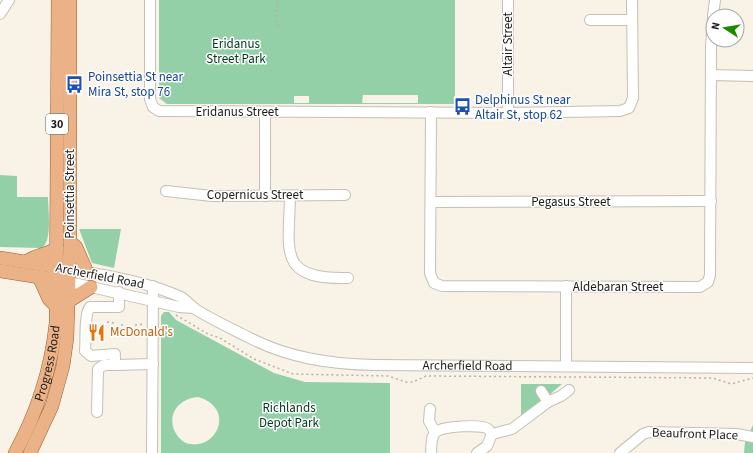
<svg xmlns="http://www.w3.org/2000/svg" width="753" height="453" viewBox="0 0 753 453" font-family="'Source Sans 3',sans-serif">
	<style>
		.green { fill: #93d0a8; fill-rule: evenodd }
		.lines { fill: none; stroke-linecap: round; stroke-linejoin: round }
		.minor-casing { stroke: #c5bfb5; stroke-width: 12 }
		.major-casing { stroke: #9b5c2d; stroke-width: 14 }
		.path { stroke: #b6b2a9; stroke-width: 1.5; stroke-dasharray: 2 3; stroke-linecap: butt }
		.minor { stroke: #fff; stroke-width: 10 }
		.major { stroke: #ebb288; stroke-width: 13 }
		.labels { text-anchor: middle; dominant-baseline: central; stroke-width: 3; stroke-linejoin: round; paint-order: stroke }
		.shield { fill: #fff; stroke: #62605d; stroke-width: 1 }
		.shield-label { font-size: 12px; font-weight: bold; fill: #1e1c18 }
		.park-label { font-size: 13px; fill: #00371c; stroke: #fff }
		.street-label { font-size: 13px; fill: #1e1c18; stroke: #fff }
		.transit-label { font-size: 13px; fill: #164399; stroke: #fff; text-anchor: start }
		.food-label { font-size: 13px; fill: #c56008; stroke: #fff; text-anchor: start }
	</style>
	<rect width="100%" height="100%" fill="#f8f2e7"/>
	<g class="green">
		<path d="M159,0H455V104H167L159,98ZM418,95V103H362L363,95ZM294,96H309V103H294Z"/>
		<path d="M0,175L17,176V197H48C48,210 53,243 41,248L0,247Z"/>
		<polygon points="79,229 121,229 114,268 92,263"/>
		<path d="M164,312H169L176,320L274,373L305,382L390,383V453H161V316ZM198,397C237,408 216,453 186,443C180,440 175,434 173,427C169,410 182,398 198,397Z"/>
		<polygon points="521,384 562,384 521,419"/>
		<polygon points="753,425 753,453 744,453 745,442"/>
	</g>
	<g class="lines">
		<defs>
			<g id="minor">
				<polyline points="150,0 150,99 153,107 159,111 508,113 620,111 629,108 633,98 632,0"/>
				<polyline points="0,14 9,0"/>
				<polyline points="713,16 715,0"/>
				<polyline points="590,20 632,20"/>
				<polyline points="711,75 753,76"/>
				<polyline points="431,112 430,273 434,283 442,286 700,287 708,282 710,275 711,47 713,17"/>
				<polyline points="508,113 508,0"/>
				<polyline points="166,191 212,196 345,195"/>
				<polyline points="265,196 265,112"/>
				<path d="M290,196C289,251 277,280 348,278"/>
				<polyline points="431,202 711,201"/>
				<path id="s1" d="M69,269C108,276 144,281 181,297C186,300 190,305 195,309C211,319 230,328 248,337C288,358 330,364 374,365L753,368"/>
				<polyline points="69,282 179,307 194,308"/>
				<polyline points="566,286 566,366"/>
				<path d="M115,354L91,356L85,351C86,341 84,314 90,307H119V292"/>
				<polyline points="115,358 115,365 153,364"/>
				<polyline points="541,391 548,402"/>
				<polyline points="430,409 429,421 435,432"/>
				<polyline points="97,412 98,369 104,365 115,365"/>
				<polyline points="492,434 512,429 548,402 561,396 569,390"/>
				<polyline points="152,453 153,286"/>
				<path d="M431,453C432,446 430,437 436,432C441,426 482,424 488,429C490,430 490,433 492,434L487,446L477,453"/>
				<polyline points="620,453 643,434 649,432 737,434 753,437"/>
			</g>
			<g id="major">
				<polyline points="70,242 76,247 87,272"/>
				<polyline points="0,258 65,268"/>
				<path d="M26,262C36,254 47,255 57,248"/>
				<polyline points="0,271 65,281"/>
				<polyline points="39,277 49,299 57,307"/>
				<polyline points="69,301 91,287"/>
				<path id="s2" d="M15,453C38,411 51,370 56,323L58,0"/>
				<polyline points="30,453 52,406 63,366 67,338 70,242 70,0"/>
			</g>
		</defs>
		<use href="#minor" class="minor-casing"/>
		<use href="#major" class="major-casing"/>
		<g class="path">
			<path d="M278,0C275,14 274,25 287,33"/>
			<polyline points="176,315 208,334 220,338 254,359 293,374 388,376 406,382 413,382 426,376 713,378 731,384 753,378"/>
			<polyline points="107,322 114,323"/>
			<polyline points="121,325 126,325"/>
			<polyline points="135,325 144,324"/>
			<polyline points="753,450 753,453"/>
		</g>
		<use href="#minor" class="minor"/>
		<use href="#major" class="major"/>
	</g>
	<defs>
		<symbol id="bus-bare" viewBox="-9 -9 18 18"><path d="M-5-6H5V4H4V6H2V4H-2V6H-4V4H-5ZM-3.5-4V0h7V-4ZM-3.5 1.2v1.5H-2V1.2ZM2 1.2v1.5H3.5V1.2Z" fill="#1a4fb4" stroke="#fff" stroke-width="2.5" paint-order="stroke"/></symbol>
		<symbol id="restaurant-bare" viewBox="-9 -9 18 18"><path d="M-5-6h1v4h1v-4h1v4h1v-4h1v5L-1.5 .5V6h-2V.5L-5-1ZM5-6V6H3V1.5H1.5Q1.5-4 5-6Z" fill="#e8710a" stroke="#fff" stroke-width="2.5" paint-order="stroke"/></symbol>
	</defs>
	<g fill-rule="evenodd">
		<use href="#bus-bare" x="62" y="72" width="25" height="25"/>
		<use href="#bus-bare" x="450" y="94" width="25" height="25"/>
		<use href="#restaurant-bare" x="84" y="320" width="25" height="25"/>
	</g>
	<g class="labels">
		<rect class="shield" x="46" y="114" width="22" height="20" rx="3"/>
		<g class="shield-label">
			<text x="57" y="124">30</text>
		</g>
		<g class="park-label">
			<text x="236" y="44">Eridanus<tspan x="236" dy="15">Street Park</tspan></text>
			<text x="289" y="408">Richlands<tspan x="289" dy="15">Depot Park</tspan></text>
		</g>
		<g class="street-label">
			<text transform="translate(508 44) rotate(-90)">Altair Street</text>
			<text x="237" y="112">Eridanus Street</text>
			<text transform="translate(70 194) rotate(-90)">Poinsettia Street</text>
			<text x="255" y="195">Copernicus Street</text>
			<text x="571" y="202">Pegasus Street</text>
			<text transform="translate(100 276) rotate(11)">Archerfield Road</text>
			<text x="618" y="287">Aldebaran Street</text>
			<text stroke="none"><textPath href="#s2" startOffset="96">Progress Road</textPath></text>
			<text stroke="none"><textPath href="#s1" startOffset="418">Archerfield Road</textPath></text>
			<text transform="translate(695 434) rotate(2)">Beaufront Place</text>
		</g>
		<g class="transit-label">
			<text x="88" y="77">Poinsettia St near<tspan x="88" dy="15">Mira St, stop 76</tspan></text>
			<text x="475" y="100">Delphinus St near<tspan x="475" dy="15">Altair St, stop 62</tspan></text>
		</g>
		<g class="food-label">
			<text x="110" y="332">McDonald's</text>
		</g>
	</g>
	<g transform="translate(725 28) rotate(282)"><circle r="19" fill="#ffffff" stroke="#a5a4a3"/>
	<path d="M0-3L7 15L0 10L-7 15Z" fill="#1e8800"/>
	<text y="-6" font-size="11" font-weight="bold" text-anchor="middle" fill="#1e1c18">N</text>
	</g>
</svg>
